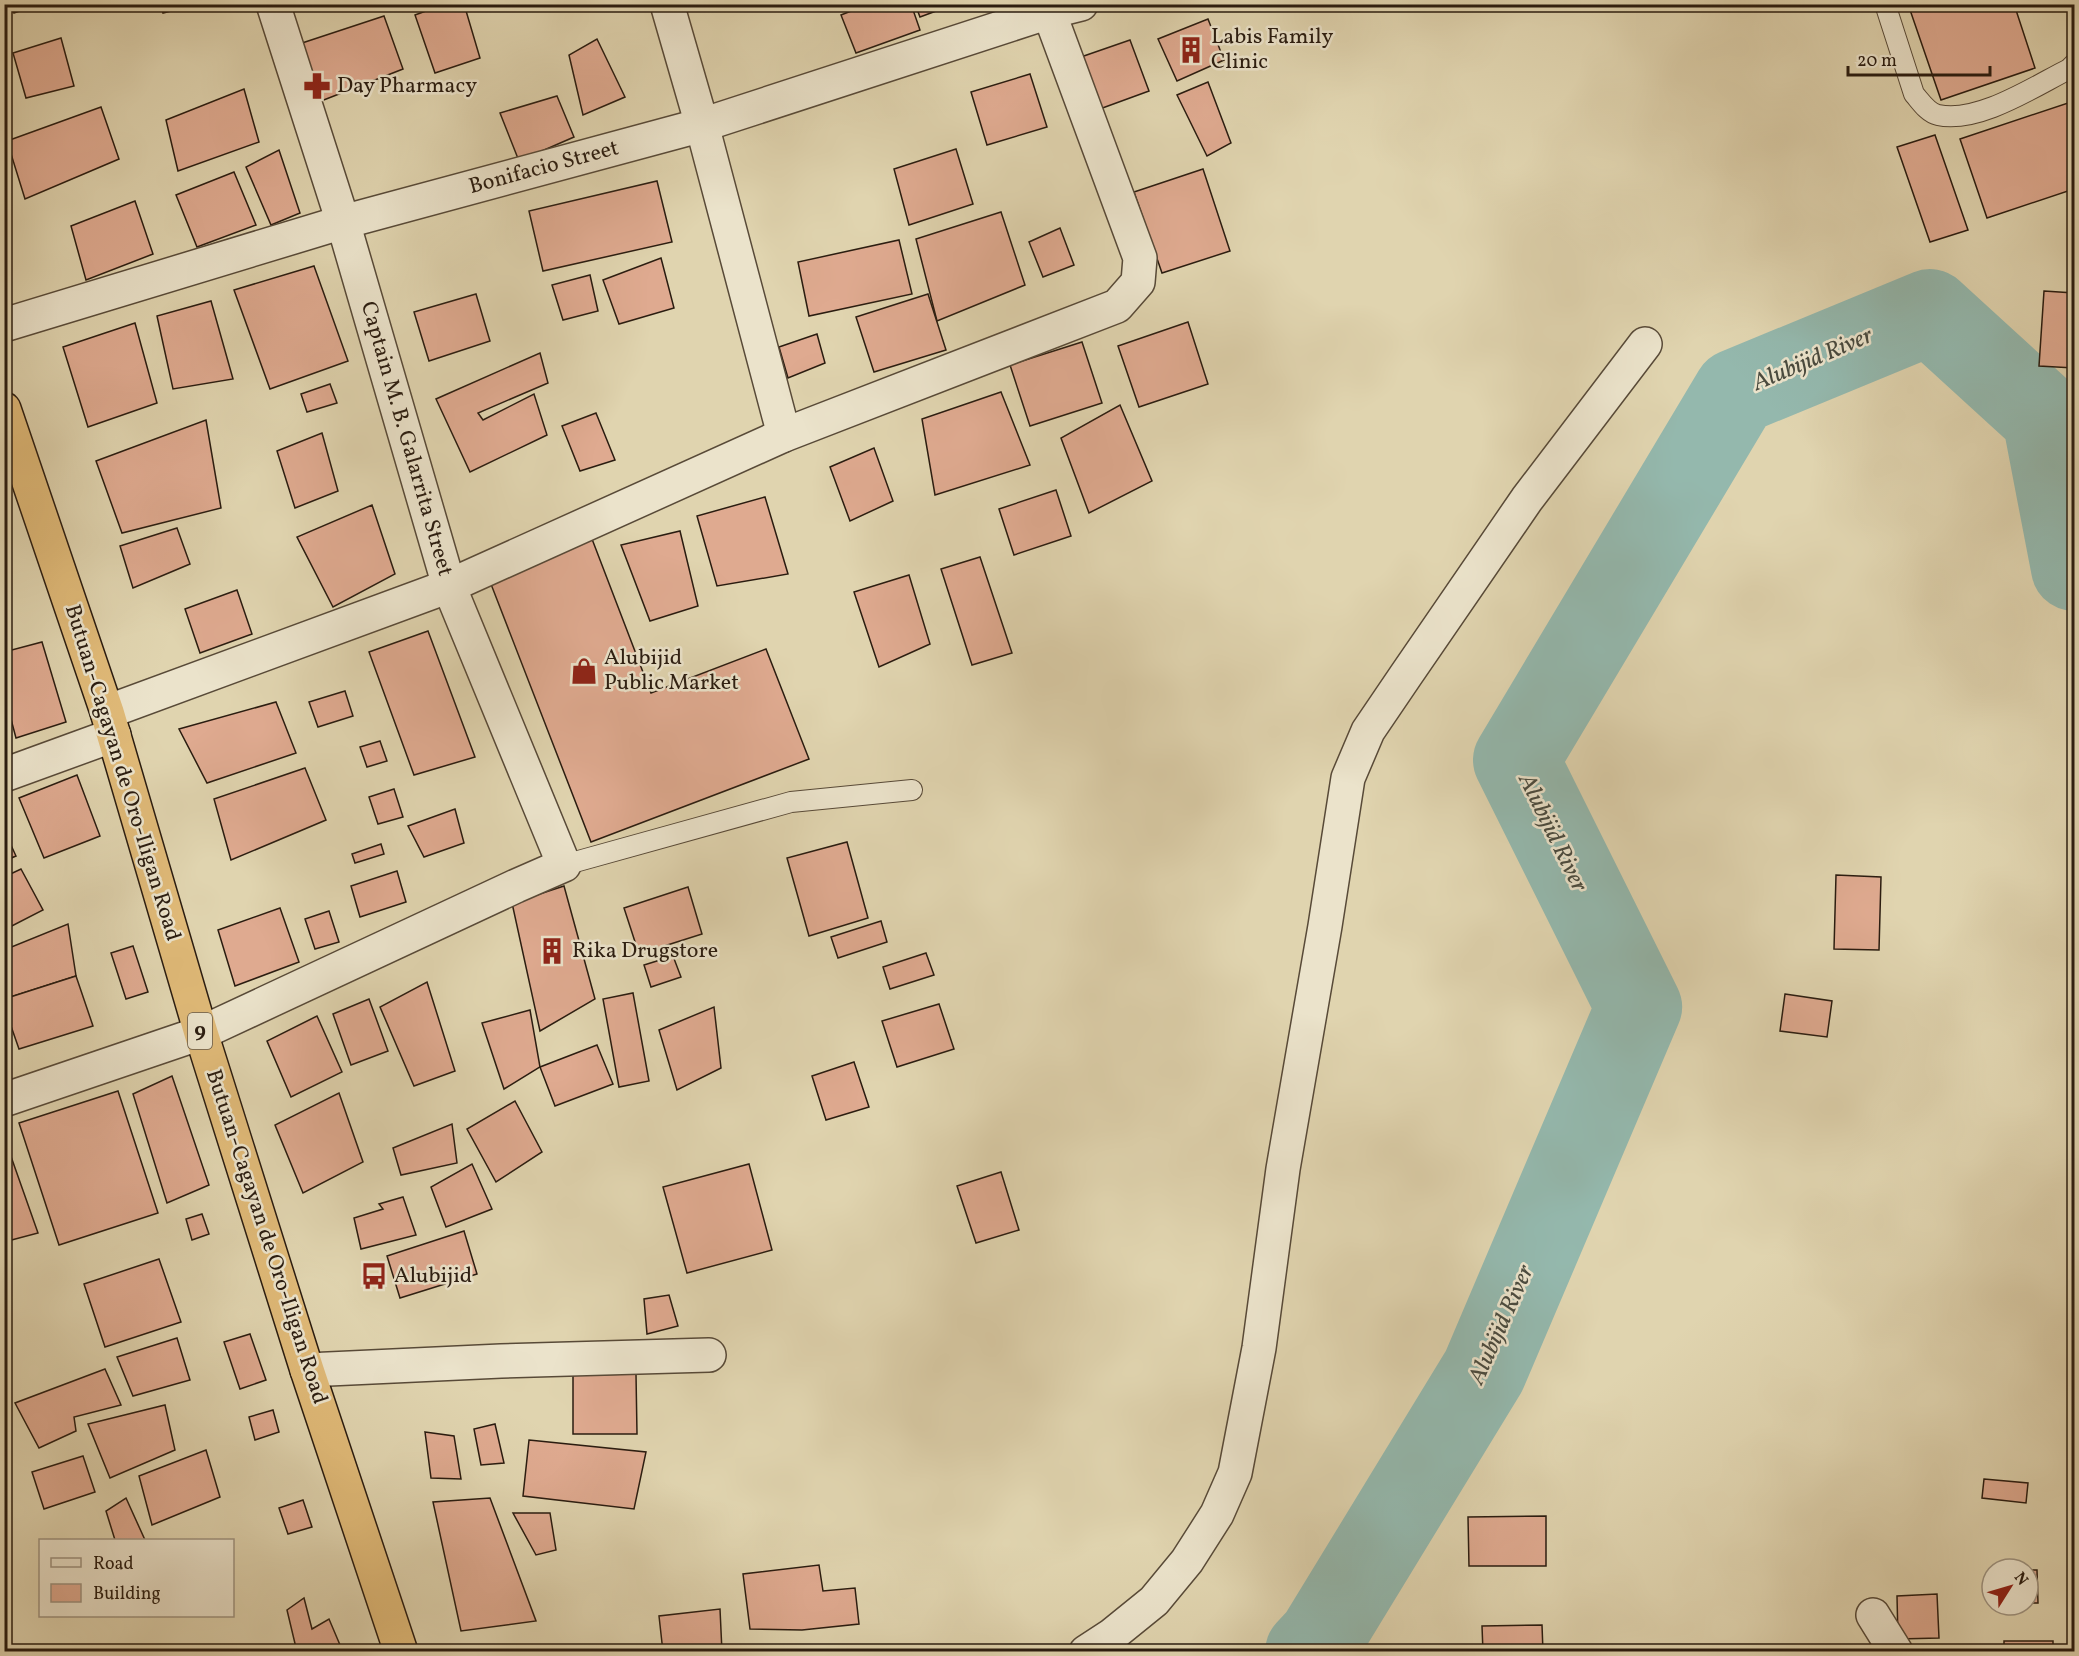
<svg xmlns="http://www.w3.org/2000/svg" width="2079" height="1656" viewBox="0 0 2079 1656" font-family="Vollkorn,serif">
	<style>
		.lines { fill: none; stroke-linecap: round; stroke-linejoin: round }
		.river { stroke: #94b8ad; stroke-width: 86 }
		.building { fill: #dfaa90; stroke: #2a1c10; stroke-width: 1.5 }
		.lane-casing { stroke: #584a38; stroke-width: 22 }
		.street-casing { stroke: #584a38; stroke-width: 36 }
		.highway-casing { stroke: #2a1c10; stroke-width: 36 }
		.lane { stroke: #ebe3cb; stroke-width: 20 }
		.street { stroke: #ebe3cb; stroke-width: 33 }
		.highway { stroke: #e0ba78; stroke-width: 33 }
		.labels { text-anchor: middle; dominant-baseline: central; stroke-width: 5; stroke-linejoin: round; paint-order: stroke }
		.shield { fill: #ebe3cb; stroke: #645848; stroke-width: 1.5 }
		.shield-label { font-size: 21px; font-weight: bold; fill: #2a1c10 }
		.poi-label { font-size: 22px; fill: #2a1c10; stroke: #ebe3cb; text-anchor: start }
		.street-label { font-size: 22px; fill: #2a1c10; stroke: #ebe3cb }
		.water-label { font-size: 24px; font-style: italic; fill: #4a4b3f; stroke: #ebe3cb }
	</style>
	<rect width="100%" height="100%" fill="#e0d4af"/>
	<filter id="stains"><feTurbulence type="fractalNoise" baseFrequency=".00333" numOctaves="4"/><feColorMatrix values="0 0 0 0 .2 0 0 0 0 .09 0 0 0 0 .02 0 0 0 .5 -.17"/></filter>
	<radialGradient id="worn" r=".72"><stop offset=".6" stop-color="#630" stop-opacity="0"/><stop offset="1" stop-color="#630" stop-opacity=".3"/></radialGradient>
	<g class="lines">
		<polyline class="river" points="1308,1652 1321,1638 1484,1371 1639,1007 1516,760 1736,392 1930,312 2045,417 2074,568"/>
	</g>
	<g class="building">
		<polygon points="11,4 39,4 14,13"/>
		<polygon points="160,4 198,4 163,13"/>
		<polygon points="445,4 464,4 480,58 435,73 415,15"/>
		<polygon points="869,4 911,4 920,30 856,53 841,15"/>
		<polygon points="915,4 955,4 920,17"/>
		<polygon points="1908,4 2014,4 2035,68 1941,100"/>
		<polygon points="384,16 403,69 316,103 293,46"/>
		<polygon points="1208,19 1224,60 1177,81 1158,39"/>
		<polygon points="61,38 74,86 26,98 13,53"/>
		<polygon points="597,39 625,97 583,115 569,55"/>
		<polygon points="1130,40 1149,91 1097,110 1078,58"/>
		<polygon points="1030,74 1047,127 987,145 971,92"/>
		<polygon points="1208,82 1231,143 1207,156 1177,95"/>
		<polygon points="244,89 259,142 178,171 166,120"/>
		<polygon points="557,96 574,137 519,161 500,113"/>
		<polygon points="2074,101 2074,189 1987,218 1960,139"/>
		<polygon points="101,107 119,159 25,199 7,141"/>
		<polygon points="1935,135 1968,230 1930,242 1897,147"/>
		<polygon points="956,149 973,204 909,225 894,169"/>
		<polygon points="279,150 300,213 271,225 246,167"/>
		<polygon points="1203,169 1230,251 1162,273 1134,192"/>
		<polygon points="234,172 256,225 197,247 176,195"/>
		<polygon points="657,181 672,242 543,271 529,211"/>
		<polygon points="135,201 153,254 86,280 71,226"/>
		<polygon points="1001,212 1025,285 937,321 916,239"/>
		<polygon points="1060,228 1074,265 1043,277 1029,242"/>
		<polygon points="899,240 912,294 809,316 798,262"/>
		<polygon points="661,258 674,308 619,324 603,280"/>
		<polygon points="314,266 348,361 270,389 234,290"/>
		<polygon points="590,275 598,311 563,320 552,285"/>
		<polygon points="2044,291 2074,293 2074,368 2039,366"/>
		<polygon points="476,294 490,341 429,361 414,312"/>
		<polygon points="928,294 946,350 874,372 856,317"/>
		<polygon points="211,301 233,379 173,389 157,316"/>
		<polygon points="1188,322 1208,384 1139,407 1118,346"/>
		<polygon points="135,323 157,403 88,427 63,347"/>
		<polygon points="817,334 825,363 788,378 779,347"/>
		<polygon points="1082,342 1102,403 1030,426 1010,365"/>
		<polygon points="540,353 548,383 478,413 483,420 534,394 547,435 470,472 436,399"/>
		<polygon points="330,384 337,403 307,412 301,394"/>
		<polygon points="1001,392 1030,465 935,495 922,419"/>
		<polygon points="1120,405 1152,481 1089,513 1061,438"/>
		<polygon points="596,413 615,460 580,471 562,426"/>
		<polygon points="206,420 221,508 122,533 96,461"/>
		<polygon points="322,433 338,491 295,508 277,451"/>
		<polygon points="874,448 893,501 850,521 830,467"/>
		<polygon points="1056,490 1071,536 1014,555 999,509"/>
		<polygon points="765,497 788,574 717,586 697,516"/>
		<polygon points="372,505 395,574 333,607 297,537"/>
		<polygon points="177,528 190,564 133,588 120,546"/>
		<polygon points="680,531 698,606 650,621 621,545"/>
		<polygon points="592,539 651,693 766,649 809,759 591,842 489,579"/>
		<polygon points="980,557 1012,653 972,665 941,569"/>
		<polygon points="909,575 930,644 879,667 854,592"/>
		<polygon points="237,590 252,634 200,653 185,609"/>
		<polygon points="428,631 475,757 414,775 369,652"/>
		<polygon points="42,642 66,722 16,738 4,693 4,652"/>
		<polygon points="345,691 353,716 318,727 309,702"/>
		<polygon points="276,702 296,753 207,783 179,729"/>
		<polygon points="380,741 387,761 367,767 360,747"/>
		<polygon points="305,768 326,820 231,860 214,799"/>
		<polygon points="77,775 100,836 44,858 19,798"/>
		<polygon points="394,789 403,817 378,824 369,797"/>
		<polygon points="455,809 464,843 424,857 408,826"/>
		<polygon points="4,830 16,856 4,861"/>
		<polygon points="847,842 868,918 809,936 787,858"/>
		<polygon points="381,844 384,854 355,863 352,854"/>
		<polygon points="21,869 43,910 4,930 4,877"/>
		<polygon points="397,871 406,902 360,917 351,886"/>
		<polygon points="1836,875 1881,877 1879,950 1834,949"/>
		<polygon points="564,886 595,999 540,1031 512,903"/>
		<polygon points="688,887 702,934 639,954 624,908"/>
		<polygon points="280,908 299,962 235,986 218,930"/>
		<polygon points="329,911 339,942 315,949 305,919"/>
		<polygon points="881,921 887,942 838,958 831,937"/>
		<polygon points="68,924 76,976 4,999 4,950"/>
		<polygon points="133,946 148,992 126,999 111,953"/>
		<polygon points="926,953 934,975 890,989 883,967"/>
		<polygon points="673,956 681,977 651,987 644,965"/>
		<polygon points="76,976 93,1026 19,1049 4,1006 4,999"/>
		<polygon points="427,982 455,1071 414,1086 380,1007"/>
		<polygon points="633,993 649,1081 619,1087 603,999"/>
		<polygon points="1785,994 1832,1001 1827,1037 1780,1031"/>
		<polygon points="369,999 388,1051 351,1065 333,1014"/>
		<polygon points="939,1004 954,1049 897,1067 882,1021"/>
		<polygon points="714,1007 721,1068 677,1090 659,1030"/>
		<polygon points="530,1010 540,1067 504,1089 482,1023"/>
		<polygon points="317,1016 342,1072 291,1097 267,1041"/>
		<polygon points="597,1045 613,1084 555,1106 540,1067"/>
		<polygon points="854,1062 869,1107 826,1120 812,1076"/>
		<polygon points="172,1076 209,1185 167,1203 133,1094"/>
		<polygon points="118,1091 158,1213 59,1245 19,1123"/>
		<polygon points="339,1093 363,1162 303,1193 275,1125"/>
		<polygon points="515,1101 542,1152 496,1182 467,1129"/>
		<polygon points="452,1124 457,1163 401,1175 393,1148"/>
		<polygon points="8,1148 38,1233 4,1242 4,1150"/>
		<polygon points="472,1164 492,1209 446,1227 431,1187"/>
		<polygon points="749,1164 772,1250 687,1273 663,1187"/>
		<polygon points="1001,1172 1019,1230 976,1243 957,1186"/>
		<polygon points="403,1197 416,1235 361,1249 354,1218 383,1209 379,1204"/>
		<polygon points="202,1214 209,1234 192,1240 186,1219"/>
		<polygon points="464,1231 477,1274 400,1298 387,1256"/>
		<polygon points="159,1259 181,1322 105,1347 84,1284"/>
		<polygon points="669,1295 678,1326 647,1334 644,1299"/>
		<polygon points="250,1334 266,1380 240,1389 224,1342"/>
		<polygon points="177,1338 190,1380 133,1396 117,1357"/>
		<polygon points="105,1369 121,1405 74,1417 76,1431 39,1448 15,1403"/>
		<polygon points="636,1374 637,1434 573,1434 573,1375"/>
		<polygon points="165,1405 175,1450 110,1478 88,1424"/>
		<polygon points="273,1410 279,1432 255,1440 249,1417"/>
		<polygon points="495,1424 504,1463 481,1465 474,1429"/>
		<polygon points="425,1432 454,1436 461,1479 431,1478"/>
		<polygon points="529,1440 646,1452 634,1509 523,1496"/>
		<polygon points="206,1450 220,1497 152,1525 139,1476"/>
		<polygon points="83,1456 95,1492 44,1509 32,1472"/>
		<polygon points="1984,1479 2028,1483 2026,1503 1982,1498"/>
		<polygon points="126,1498 145,1540 115,1540 106,1511"/>
		<polygon points="490,1498 536,1621 461,1631 433,1502"/>
		<polygon points="303,1500 312,1527 288,1534 279,1508"/>
		<polygon points="513,1513 550,1513 556,1550 536,1555"/>
		<polygon points="1546,1516 1546,1566 1469,1566 1468,1517"/>
		<polygon points="819,1565 823,1591 855,1588 859,1624 802,1630 750,1629 743,1574"/>
		<polygon points="2028,1570 2037,1570 2038,1603 2028,1603"/>
		<polygon points="1989,1571 1992,1571 1992,1604 1990,1604"/>
		<polygon points="1937,1594 1939,1638 1898,1639 1897,1596"/>
		<polygon points="304,1598 312,1629 329,1619 343,1652 297,1652 287,1610"/>
		<polygon points="720,1609 722,1652 663,1652 659,1616"/>
		<polygon points="1542,1625 1543,1652 1483,1652 1482,1626"/>
		<rect x="2004" y="1641" width="49" height="11"/>
		<polygon points="844,1646 844,1652 773,1652"/>
	</g>
	<g class="lines">
		<defs>
			<g id="lane">
				<path d="M1885,4L1914,94C1921,102 1928,113 1938,115C1978,124 2035,86 2069,69L2074,64"/>
				<polyline points="564,865 791,802 912,790"/>
			</g>
			<g id="street">
				<polyline points="667,4 702,125 784,435"/>
				<polyline points="4,325 343,222 702,125 1049,12 1081,4"/>
				<polyline points="107,712 449,586 784,435 1117,306 1138,282 1140,258 1046,4"/>
				<polyline points="4,775 114,735"/>
				<polyline points="4,1100 201,1033 516,886 564,865 449,586 343,222 273,4"/>
				<polyline points="307,1370 501,1361 709,1355"/>
				<polyline points="1873,1615 1896,1652"/>
				<polyline points="1086,1652 1112,1635 1154,1601 1187,1561 1217,1514 1235,1473 1259,1348 1283,1169 1325,926 1348,778 1368,731 1406,675 1527,499 1645,344"/>
			</g>
			<polyline id="highway" points="4,409 107,712 201,1033 307,1370 401,1652"/>
		</defs>
		<use href="#lane" class="lane-casing"/>
		<use href="#street" class="street-casing"/>
		<use href="#highway" class="highway-casing"/>
		<use href="#lane" class="lane"/>
		<use href="#street" class="street"/>
		<use href="#highway" class="highway"/>
	</g>
	<defs>
		<symbol id="building-bare" viewBox="-9 -9 18 18"><path d="M-4-6H4V6H1V3H-1V6H-4ZM-2.5-4.3h1.7v1.8h-1.7ZM.8-4.3h1.7v1.8H.8ZM-2.5-1h1.7V.8h-1.7ZM.8-1h1.7V.8H.8Z" fill="#8f2418" stroke="#ebe3cb" stroke-width="2.5" paint-order="stroke"/></symbol>
		<symbol id="pharmacy-bare" viewBox="-9 -9 18 18"><path d="M-2-6h4v4h4v4h-4v4h-4v-4h-4v-4h4Z" fill="#8f2418" stroke="#ebe3cb" stroke-width="2.5" paint-order="stroke"/></symbol>
		<symbol id="shop-bare" viewBox="-9 -9 18 18"><path d="M-5-2.5h2.3a2.7 3.5 0 0 1 5.4 0H5L5.5 6h-11ZM-1.5-2.5h3a1.5 2.3 0 0 0-3 0Z" fill="#8f2418" stroke="#ebe3cb" stroke-width="2.5" paint-order="stroke"/></symbol>
		<symbol id="bus-bare" viewBox="-9 -9 18 18"><path d="M-5-6H5V4H4V6H2V4H-2V6H-4V4H-5ZM-3.5-4V0h7V-4ZM-3.5 1.2v1.5H-2V1.2ZM2 1.2v1.5H3.5V1.2Z" fill="#8f2418" stroke="#ebe3cb" stroke-width="2.5" paint-order="stroke"/></symbol>
	</defs>
	<g fill-rule="evenodd">
		<use href="#building-bare" x="1172" y="31" width="38" height="38"/>
		<use href="#pharmacy-bare" x="298" y="67" width="38" height="38"/>
		<use href="#shop-bare" x="565" y="652" width="38" height="38"/>
		<use href="#building-bare" x="533" y="932" width="38" height="38"/>
		<use href="#bus-bare" x="355" y="1257" width="38" height="38"/>
	</g>
	<g class="labels">
		<rect class="shield" x="188" y="1013" width="24" height="36" rx="4.5"/>
		<g class="shield-label">
			<text x="200" y="1031">9</text>
		</g>
		<g class="poi-label">
			<text x="1211" y="37">Labis Family<tspan x="1211" dy="25">Clinic</tspan></text>
			<text x="337" y="86">Day Pharmacy</text>
			<text x="604" y="658">Alubijid<tspan x="604" dy="25">Public Market</tspan></text>
			<text x="572" y="951">Rika Drugstore</text>
			<text x="394" y="1276">Alubijid</text>
		</g>
		<g class="street-label">
			<text transform="translate(544 168) rotate(-15)">Bonifacio Street</text>
			<text transform="translate(406 439) rotate(74)">Captain M. B. Galarrita Street</text>
			<text transform="translate(122 773) rotate(73)">Butuan-Cagayan de Oro-Iligan Road</text>
			<text transform="translate(266 1237) rotate(72)">Butuan-Cagayan de Oro-Iligan Road</text>
		</g>
		<g class="water-label">
			<text transform="translate(1813 360) rotate(-23)">Alubijid River</text>
			<text transform="translate(1552 833) rotate(64)">Alubijid River</text>
			<text transform="translate(1502 1325) rotate(-66)">Alubijid River</text>
		</g>
	</g>
	<rect width="2079" height="1656" fill="none" stroke="#e0d4af" stroke-width="24"/>
	<rect x="6" y="6" width="2067" height="1644" fill="none" stroke="#2a1c10" stroke-width="3"/>
	<rect x="12" y="12" width="2055" height="1632" fill="none" stroke="#2a1c10" stroke-width="1.5"/>
	<rect x="39" y="1539" width="195" height="78" fill="#ebe3cb" stroke="#9e9380" stroke-width="1.5"/>
	<rect x="51" y="1558" width="30" height="9" fill="#ebe3cb" stroke="#9e9380" stroke-width="1.5"/>
	<text x="93" y="1569" font-size="18" fill="#2a1c10">Road</text>
	<rect x="51" y="1584" width="30" height="18" fill="#dfaa90" stroke="#9e9380" stroke-width="1.5"/>
	<text x="93" y="1599" font-size="18" fill="#2a1c10">Building</text>
	<g transform="translate(2010 1587) rotate(53)"><circle r="28" fill="#ebe3cb" stroke="#9e9380" stroke-width="1.5"/>
	<path d="M0-4.5L10 22L0 15L-10 22Z" fill="#8f2418"/>
	<text y="-9" font-size="16" font-weight="bold" text-anchor="middle" fill="#2a1c10">N</text>
	</g>
	<path d="M1848 66v9h142v-9" fill="none" stroke="#2a1c10" stroke-width="3"/>
	<text x="1857" y="66" font-size="18" fill="#2a1c10" stroke="#ebe3cb" stroke-width="4.5" paint-order="stroke">20 m</text>
	<rect width="100%" height="100%" filter="url(#stains)"/>
	<rect width="100%" height="100%" fill="url(#worn)"/>
</svg>
